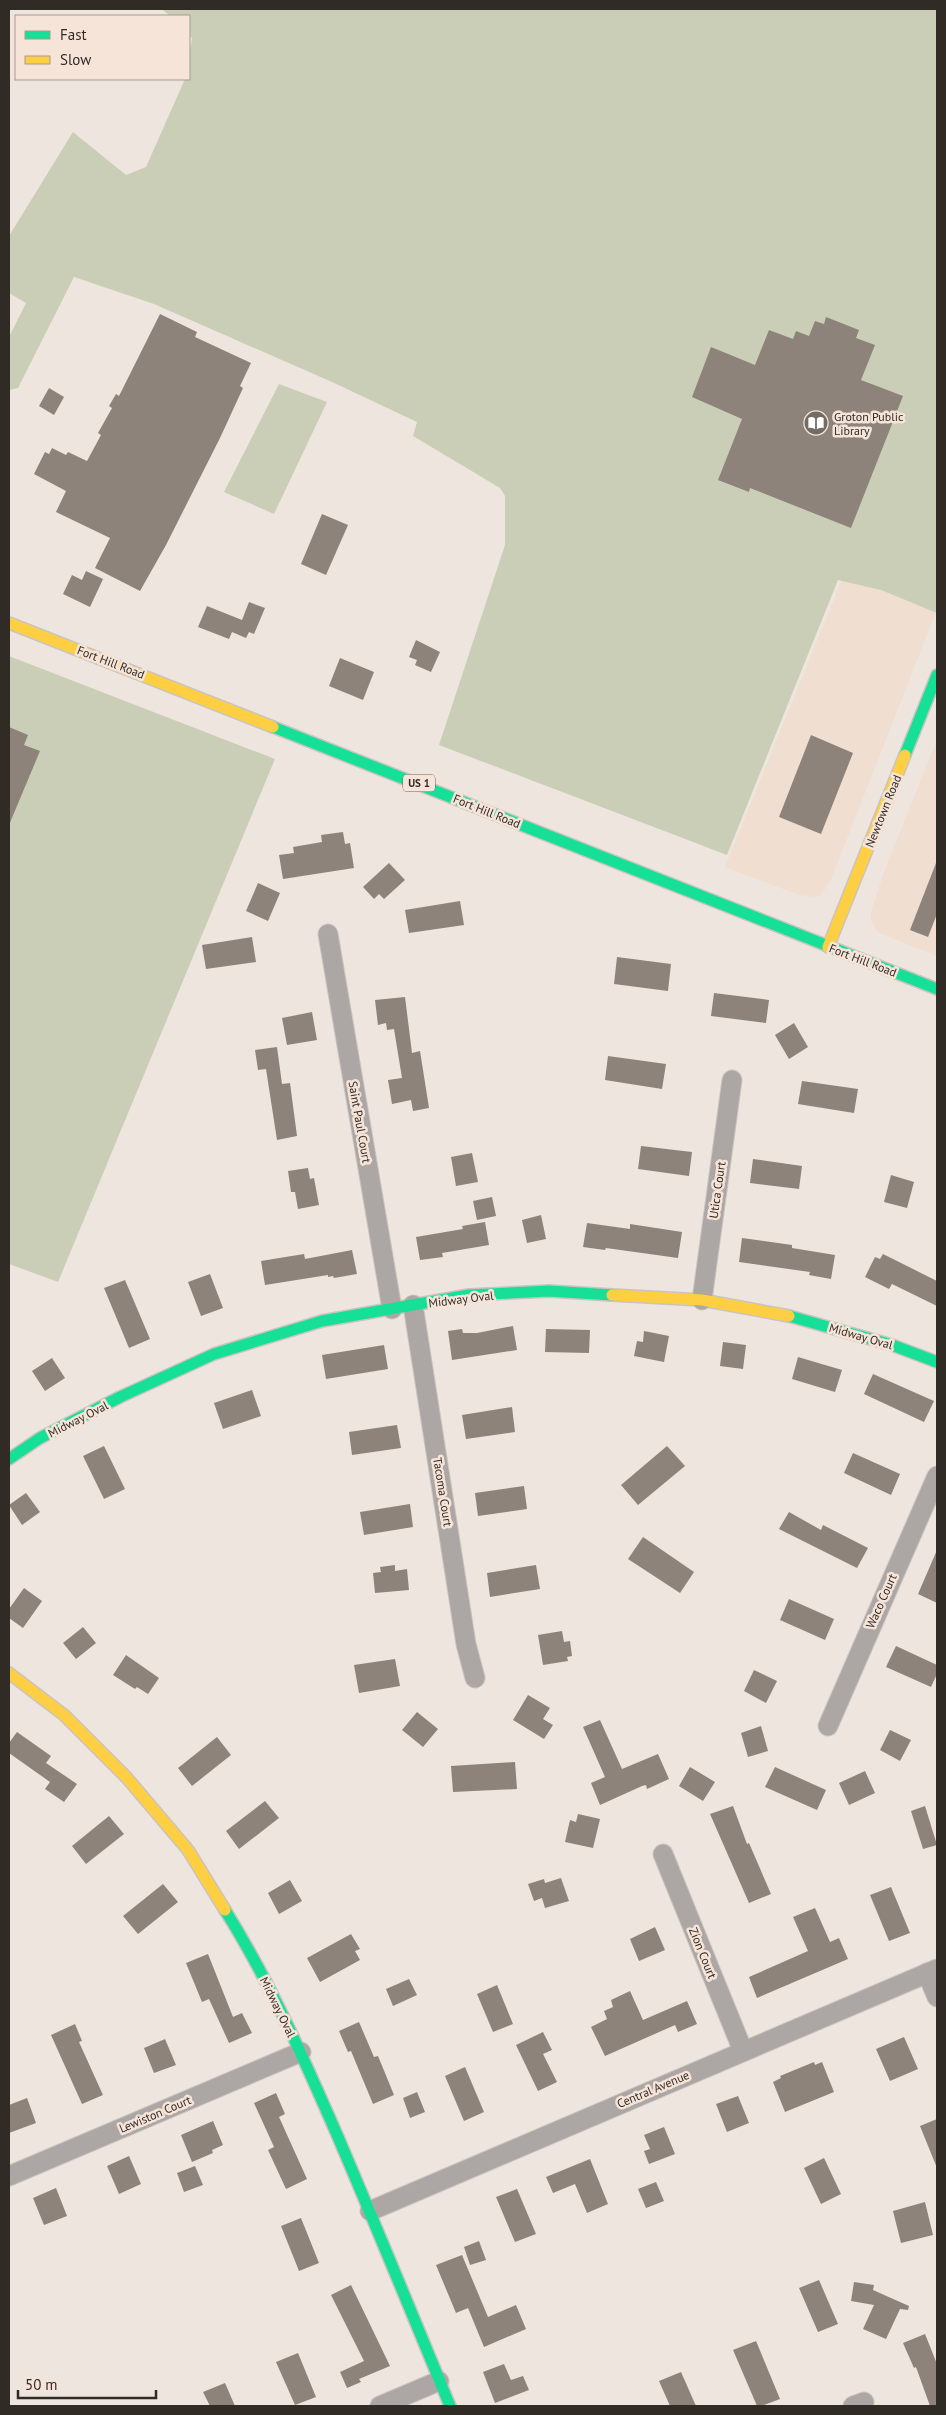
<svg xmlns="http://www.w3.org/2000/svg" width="946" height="2415" viewBox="0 0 946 2415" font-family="'PT Sans',sans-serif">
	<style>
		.built { fill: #f0ded1 }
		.green { fill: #cbceb6 }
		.building { fill: #8d837a }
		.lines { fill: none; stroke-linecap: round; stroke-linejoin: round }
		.street-casing { stroke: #cac4bf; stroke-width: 21 }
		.fast-casing { stroke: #cac4bf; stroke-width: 14 }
		.slow-casing { stroke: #cac4bf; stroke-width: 14 }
		.street { stroke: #aca7a4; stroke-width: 19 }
		.fast { stroke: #16e098; stroke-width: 11 }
		.slow { stroke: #ffcf43; stroke-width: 11 }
		.labels { text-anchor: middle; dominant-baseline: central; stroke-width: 5; stroke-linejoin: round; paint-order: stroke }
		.shield { fill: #f5e4d7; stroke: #6c625b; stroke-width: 1 }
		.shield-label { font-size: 11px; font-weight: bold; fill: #312b26 }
		.poi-label { font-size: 12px; fill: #312b26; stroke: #f5e4d7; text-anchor: start }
		.street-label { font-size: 12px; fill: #312b26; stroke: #f5e4d7 }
	</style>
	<rect width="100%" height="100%" fill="#eee5de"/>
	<g class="built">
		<polygon points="844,575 936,612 830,882 821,895 815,897 799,895 725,867"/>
		<polygon points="937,740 937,956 877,932 871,920 871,912 884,872"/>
	</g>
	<g class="green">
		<polygon points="165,9 937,9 937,613 881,590 838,580 727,855 439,745 505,545 505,496 500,488 413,436 417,422 332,382 154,304 74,277 18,388 9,390 9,337 26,303 9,293 9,236 73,132 126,175 146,167 185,79 189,79 189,58 192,38 189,35 189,16 170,16 163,10"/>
		<polygon points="279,384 327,402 274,514 224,492"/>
		<polygon points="9,656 275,759 58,1282 9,1264"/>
	</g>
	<g class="building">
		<polygon points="160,314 197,332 195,337 251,363 240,386 243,388 220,438 166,545 140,591 95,568 110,538 56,512 66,491 34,474 45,452 49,454 52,448 66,455 68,452 87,461 101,435 98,433 112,408 109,406 116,394 119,396"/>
		<polygon points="826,317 859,330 856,338 875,345 861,380 903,396 851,528 750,488 749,492 718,480 742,419 692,397 711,347 755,365 769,330 793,339 796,331 809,336 815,321 824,324"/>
		<polygon points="49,388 64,397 54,415 39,406"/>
		<polygon points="322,514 348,525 326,575 301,564"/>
		<polygon points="86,571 103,579 90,607 63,594 72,575 82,580"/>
		<polygon points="249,602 265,608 254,634 249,632 246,638 232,632 229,639 198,627 207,606 242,620"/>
		<polygon points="416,640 440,652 431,672 415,665 417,660 409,657"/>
		<polygon points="340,658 374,672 363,700 329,686"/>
		<polygon points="9,727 28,735 24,745 40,751 9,825"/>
		<polygon points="811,735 853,753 821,834 779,817"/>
		<polygon points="343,832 345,844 350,843 354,868 283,879 279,855 294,853 293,847 322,842 321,835"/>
		<polygon points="389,863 405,880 384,899 379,894 374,899 363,887"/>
		<polygon points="936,863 937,914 928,937 910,930"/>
		<polygon points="258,883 280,893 268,921 246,911"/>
		<polygon points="460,901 464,925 409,933 405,910"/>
		<polygon points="252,937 256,962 206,969 202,945"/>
		<polygon points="617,957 671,964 668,991 614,984"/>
		<polygon points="714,993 769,1000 766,1023 711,1016"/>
		<polygon points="405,997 412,1053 420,1051 429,1108 413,1111 411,1100 392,1104 388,1080 402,1078 394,1029 387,1030 386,1023 378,1025 375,1000"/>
		<polygon points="312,1012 317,1040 287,1045 282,1018"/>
		<polygon points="794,1023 808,1047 789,1059 775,1035"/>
		<polygon points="277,1047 282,1084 290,1083 297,1136 277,1140 266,1069 258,1070 255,1050"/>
		<polygon points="608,1056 666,1064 662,1089 605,1080"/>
		<polygon points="802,1081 858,1089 854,1113 798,1104"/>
		<polygon points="641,1146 692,1152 689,1176 638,1169"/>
		<polygon points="472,1153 478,1182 456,1186 451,1157"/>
		<polygon points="753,1159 802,1166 799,1189 750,1183"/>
		<polygon points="308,1168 310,1179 314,1178 319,1205 298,1209 295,1192 291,1192 288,1171"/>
		<polygon points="891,1175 914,1182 907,1208 884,1202"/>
		<polygon points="492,1197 496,1216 477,1220 473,1201"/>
		<polygon points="541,1215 546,1239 527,1243 522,1220"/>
		<polygon points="485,1222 489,1245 442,1253 443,1257 420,1260 416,1237 463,1229 462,1226"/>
		<polygon points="587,1223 630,1229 630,1224 682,1232 678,1258 606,1248 605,1250 583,1247"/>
		<polygon points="742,1238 792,1245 792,1248 835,1255 831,1279 809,1275 810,1272 739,1262"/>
		<polygon points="352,1250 357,1274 334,1278 333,1276 328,1277 328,1275 265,1285 261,1261 304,1254 305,1259"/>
		<polygon points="883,1254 937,1281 937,1306 892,1284 889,1289 865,1277 875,1257 880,1259"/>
		<polygon points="210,1274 223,1308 201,1316 188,1282"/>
		<polygon points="125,1280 150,1339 129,1348 104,1288"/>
		<polygon points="513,1326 517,1350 452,1360 448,1331 462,1329 463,1333 477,1333"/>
		<polygon points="546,1329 590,1330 589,1353 545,1352"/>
		<polygon points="644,1331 669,1336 664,1362 634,1356 637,1341 643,1342"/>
		<polygon points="723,1342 746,1345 743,1369 720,1366"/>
		<polygon points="384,1345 388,1369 326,1379 322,1355"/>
		<polygon points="798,1357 842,1370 835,1392 792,1379"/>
		<polygon points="52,1358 65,1378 45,1391 32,1371"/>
		<polygon points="873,1374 934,1401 924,1422 864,1394"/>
		<polygon points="252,1390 261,1416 223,1429 214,1403"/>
		<polygon points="512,1407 515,1432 466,1439 462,1415"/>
		<polygon points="397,1425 401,1448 352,1455 349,1432"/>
		<polygon points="104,1446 125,1489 104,1499 83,1456"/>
		<polygon points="667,1446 685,1466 638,1505 621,1485"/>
		<polygon points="853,1453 900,1474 891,1495 844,1473"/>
		<polygon points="524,1486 527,1509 478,1516 475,1493"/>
		<polygon points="26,1493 40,1512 22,1525 9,1505"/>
		<polygon points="410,1504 413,1527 364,1535 360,1512"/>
		<polygon points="789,1512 821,1530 823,1525 868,1548 857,1568 779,1529"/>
		<polygon points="643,1537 694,1572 680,1593 628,1559"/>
		<polygon points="937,1550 937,1603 918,1594"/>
		<polygon points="395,1565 395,1571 407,1569 409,1590 375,1593 373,1573 381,1572 380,1567"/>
		<polygon points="536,1565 540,1589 490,1597 487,1573"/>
		<polygon points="24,1588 42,1601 23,1628 9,1618 9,1609"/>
		<polygon points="789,1599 834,1619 825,1640 780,1620"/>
		<polygon points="83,1627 96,1643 76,1659 63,1643"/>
		<polygon points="562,1631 564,1642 570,1641 572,1656 567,1657 568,1661 543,1665 538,1635"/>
		<polygon points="896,1646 937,1665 937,1674 931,1687 886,1667"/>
		<polygon points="126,1655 159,1678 148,1694 137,1687 135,1689 113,1675"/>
		<polygon points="395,1659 400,1686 359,1693 354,1665"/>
		<polygon points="754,1670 777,1681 766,1703 744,1691"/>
		<polygon points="528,1695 550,1708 543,1719 553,1725 544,1739 513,1720"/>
		<polygon points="417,1712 438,1729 423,1747 402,1730"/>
		<polygon points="600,1720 622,1769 658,1754 669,1779 647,1789 646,1785 642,1786 600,1805 591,1783 605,1777 583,1727"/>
		<polygon points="761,1726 768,1751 748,1757 741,1733"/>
		<polygon points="890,1730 911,1740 900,1761 880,1750"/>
		<polygon points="17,1732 51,1756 46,1763 77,1784 64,1802 45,1789 50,1782 9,1753 9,1743"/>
		<polygon points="217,1737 231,1755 192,1786 178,1768"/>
		<polygon points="515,1762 517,1789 453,1792 451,1766"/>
		<polygon points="690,1767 715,1782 703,1801 679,1786"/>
		<polygon points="775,1767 826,1790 817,1810 765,1787"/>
		<polygon points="865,1771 875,1793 849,1805 839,1783"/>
		<polygon points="265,1801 279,1818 239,1849 226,1831"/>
		<polygon points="733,1806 747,1844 749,1843 771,1894 749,1903 710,1814"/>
		<polygon points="925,1806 937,1845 923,1849 911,1811"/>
		<polygon points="578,1814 600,1819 593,1848 565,1842 570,1820 576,1822"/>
		<polygon points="109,1816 124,1834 86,1864 72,1846"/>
		<polygon points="561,1878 569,1901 545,1908 542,1898 534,1901 528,1884 544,1879 545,1883"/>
		<polygon points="290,1880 302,1901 279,1914 268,1893"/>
		<polygon points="163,1884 178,1902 138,1934 123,1916"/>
		<polygon points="891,1887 910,1933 889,1941 870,1895"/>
		<polygon points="815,1908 830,1942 839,1938 848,1959 757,1998 749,1977 808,1951 793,1917"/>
		<polygon points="655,1927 665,1950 639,1961 630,1939"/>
		<polygon points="351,1934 360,1949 355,1951 360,1960 320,1982 307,1958"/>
		<polygon points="208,1954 233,2017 242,2013 252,2033 229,2043 209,1999 202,2002 186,1963"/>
		<polygon points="409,1979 417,1995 393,2006 386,1989"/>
		<polygon points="497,1985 513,2024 493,2032 477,1994"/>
		<polygon points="630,1991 643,2020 687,2001 697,2024 678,2032 675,2025 605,2056 591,2027 607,2019 604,2011 613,2007 611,2000"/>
		<polygon points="359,2022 374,2057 378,2056 394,2095 373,2104 351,2051 348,2052 339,2031"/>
		<polygon points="75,2024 82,2041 79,2042 103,2095 82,2104 51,2035"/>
		<polygon points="543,2032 552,2050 543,2054 557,2082 538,2091 516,2045"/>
		<polygon points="904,2037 918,2069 890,2081 876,2049"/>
		<polygon points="165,2039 176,2065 154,2073 144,2048"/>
		<polygon points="814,2062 815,2065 822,2062 834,2092 785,2112 773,2082 781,2078 780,2076"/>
		<polygon points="465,2067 484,2112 464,2121 445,2076"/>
		<polygon points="417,2092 425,2112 410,2118 403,2098"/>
		<polygon points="276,2093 285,2114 279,2117 307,2179 286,2189 268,2150 274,2147 254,2103"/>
		<polygon points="738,2096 749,2123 727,2132 716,2104"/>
		<polygon points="27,2098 36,2123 9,2133 9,2105"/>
		<polygon points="937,2119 937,2168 920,2126"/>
		<polygon points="213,2121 223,2145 212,2150 213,2153 192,2162 181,2135"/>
		<polygon points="664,2127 675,2154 649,2164 644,2151 650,2149 644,2135"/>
		<polygon points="129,2156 141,2184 119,2194 107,2166"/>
		<polygon points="824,2158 841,2194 821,2204 804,2168"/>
		<polygon points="590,2159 608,2204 587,2213 575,2184 553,2193 546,2177"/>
		<polygon points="195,2166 203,2185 184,2192 177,2173"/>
		<polygon points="656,2182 664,2201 646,2208 638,2189"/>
		<polygon points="56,2188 67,2216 44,2225 33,2198"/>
		<polygon points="517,2189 536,2234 515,2242 496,2197"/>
		<polygon points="925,2202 933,2235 901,2243 893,2211"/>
		<polygon points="301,2218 319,2263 299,2271 281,2226"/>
		<polygon points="479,2241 486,2260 470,2265 464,2247"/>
		<polygon points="462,2255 488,2317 516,2305 526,2329 484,2347 468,2308 456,2313 436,2265"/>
		<polygon points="819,2280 838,2324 818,2332 799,2288"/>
		<polygon points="854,2282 874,2285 873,2290 909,2306 908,2310 900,2309 886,2339 863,2329 874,2305 851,2301"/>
		<polygon points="351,2285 390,2366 359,2379 361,2382 347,2388 340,2372 364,2361 331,2295"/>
		<polygon points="925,2334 937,2364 937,2406 930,2406 916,2367 914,2368 903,2343"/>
		<polygon points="756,2341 780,2399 761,2406 757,2406 733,2350"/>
		<polygon points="298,2353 316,2397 295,2405 276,2362"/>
		<polygon points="504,2364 511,2380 523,2376 529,2390 495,2403 483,2372"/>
		<polygon points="681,2372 696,2406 670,2406 659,2381"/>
		<polygon points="225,2383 235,2406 210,2406 203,2392"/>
	</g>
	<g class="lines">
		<defs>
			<g id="street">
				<polyline points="328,934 392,1309"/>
				<polyline points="702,1300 732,1080"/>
				<polyline points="413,1305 466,1644 475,1678"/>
				<polyline points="828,1726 937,1476"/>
				<polyline points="663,1854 743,2051"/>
				<polyline points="927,1973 937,1997"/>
				<polyline points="9,2176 301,2052"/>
				<polyline points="370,2211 937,1969"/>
				<polyline points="380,2406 439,2381"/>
				<polyline points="853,2406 864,2402"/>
			</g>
			<g id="fast">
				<polyline points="273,727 937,989"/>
				<polyline points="905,755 937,675"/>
				<polyline points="789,1316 892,1345 937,1362"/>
				<polyline points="9,1459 40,1438 120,1397 214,1354 322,1321 469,1295 549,1291 612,1295"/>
				<path d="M225,1910C270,1982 304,2059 338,2137C376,2226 413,2316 450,2406"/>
			</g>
			<g id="slow">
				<polyline points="9,623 273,727"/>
				<polyline points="828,947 905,755"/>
				<polyline points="612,1295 702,1300 789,1316"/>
				<polyline points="9,1673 64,1715 127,1778 188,1850 225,1910"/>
			</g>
		</defs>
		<use href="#street" class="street-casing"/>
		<use href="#fast" class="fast-casing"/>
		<use href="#slow" class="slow-casing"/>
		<use href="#street" class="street"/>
		<use href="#fast" class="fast"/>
		<use href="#slow" class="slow"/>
	</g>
	<defs>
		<symbol id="library-disc" viewBox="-11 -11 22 22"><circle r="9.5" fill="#736c66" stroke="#f5e4d7"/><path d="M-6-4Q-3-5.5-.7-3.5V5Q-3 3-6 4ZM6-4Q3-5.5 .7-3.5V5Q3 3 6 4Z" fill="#fff"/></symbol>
	</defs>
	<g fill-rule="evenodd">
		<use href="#library-disc" x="802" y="409" width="28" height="28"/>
	</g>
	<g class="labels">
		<rect class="shield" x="403" y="774.5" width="32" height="17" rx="4"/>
		<g class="shield-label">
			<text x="419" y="783">US 1</text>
		</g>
		<g class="poi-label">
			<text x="834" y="416">Groton Public<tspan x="834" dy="14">Library</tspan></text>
		</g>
		<g class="street-label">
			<text transform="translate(111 662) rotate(21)">Fort Hill Road</text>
			<text transform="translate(487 811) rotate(22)">Fort Hill Road</text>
			<text transform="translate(883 811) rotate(-68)">Newtown Road</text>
			<text transform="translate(863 960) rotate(21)">Fort Hill Road</text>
			<text transform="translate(360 1122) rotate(80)">Saint Paul Court</text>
			<text transform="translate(717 1190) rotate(-82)">Utica Court</text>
			<text transform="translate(461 1299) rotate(-7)">Midway Oval</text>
			<text transform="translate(861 1336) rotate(16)">Midway Oval</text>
			<text transform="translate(78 1419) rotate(-27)">Midway Oval</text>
			<text transform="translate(443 1492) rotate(81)">Tacoma Court</text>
			<text transform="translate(881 1601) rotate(-66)">Waco Court</text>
			<text transform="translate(703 1953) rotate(68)">Zion Court</text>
			<text transform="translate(278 2007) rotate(64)">Midway Oval</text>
			<text transform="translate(653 2089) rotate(-23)">Central Avenue</text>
			<text transform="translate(155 2114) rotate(-23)">Lewiston Court</text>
		</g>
	</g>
	<rect width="946" height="2415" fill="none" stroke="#312b26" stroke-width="20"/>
	<rect x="15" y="15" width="175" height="65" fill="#f5e4d7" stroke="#a79a90"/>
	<rect x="25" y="31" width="25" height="8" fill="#16e098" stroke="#a79a90"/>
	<text x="60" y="40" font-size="15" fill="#312b26">Fast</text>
	<rect x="25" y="56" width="25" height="8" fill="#ffcf43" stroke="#a79a90"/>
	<text x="60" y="65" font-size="15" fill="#312b26">Slow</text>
	<path d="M18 2390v8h138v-8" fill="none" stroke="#312b26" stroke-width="2.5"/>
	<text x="25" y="2390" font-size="15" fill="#312b26" stroke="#f5e4d7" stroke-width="4" paint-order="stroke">50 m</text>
</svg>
